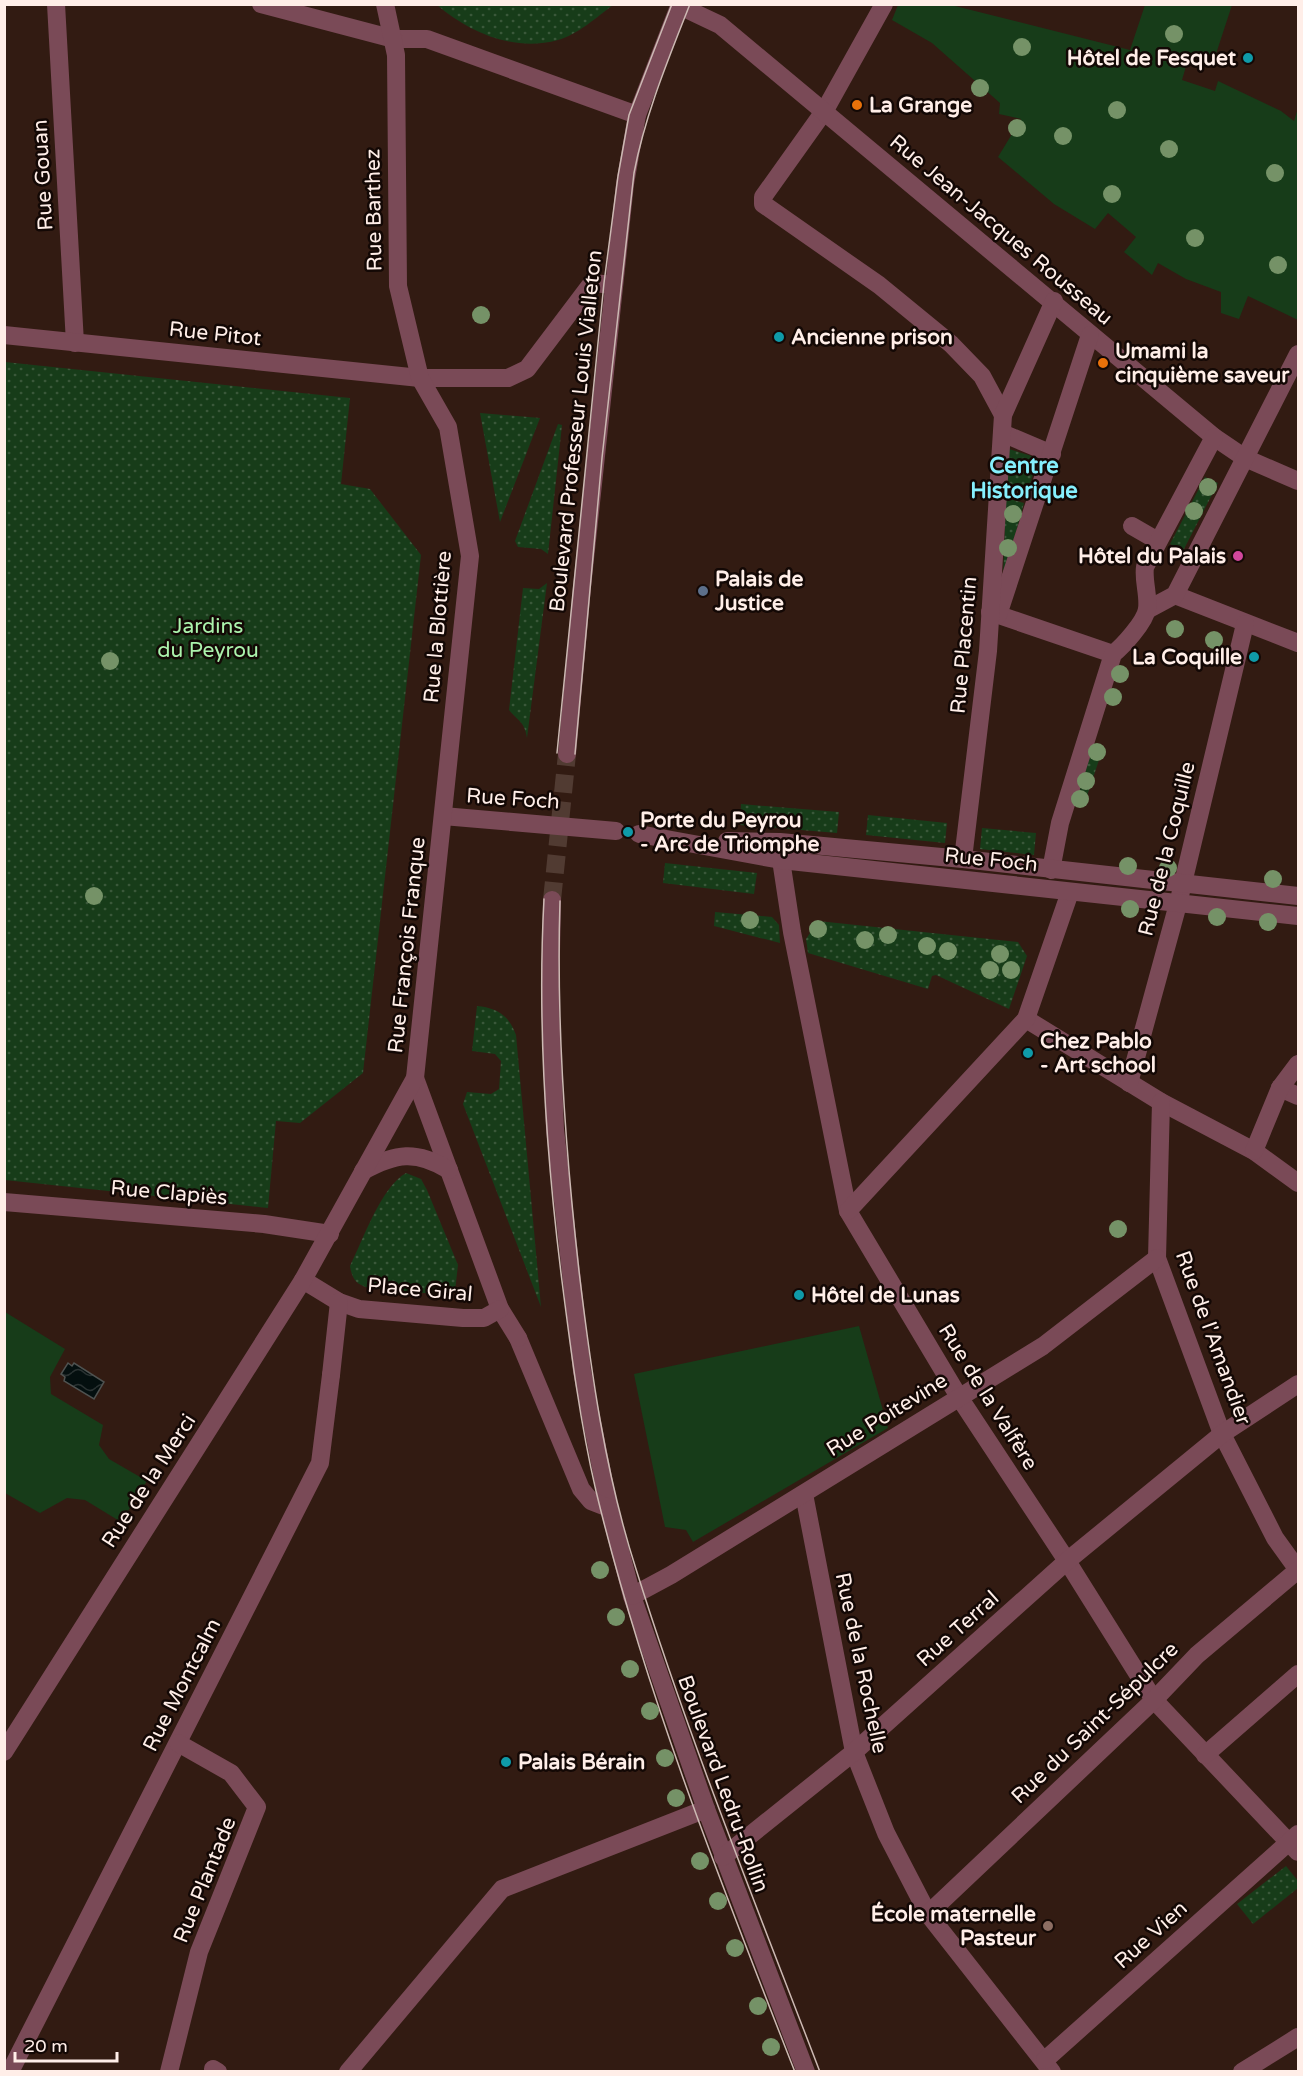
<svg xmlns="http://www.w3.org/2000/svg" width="1303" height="2076" viewBox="0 0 1303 2076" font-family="'Varela Round',sans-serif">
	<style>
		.grass { fill: url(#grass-dots) }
		.garden { fill: #173c19 }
		.water { fill: url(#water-waves); stroke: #4f5250; stroke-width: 1.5 }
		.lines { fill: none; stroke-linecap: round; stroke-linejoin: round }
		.pedestrian-tunnel { stroke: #513b32; stroke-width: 18; stroke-dasharray: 18 9; stroke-linecap: butt }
		.service { stroke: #7a4a57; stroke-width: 18 }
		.pedestrian { stroke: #7a4a57; stroke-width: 18 }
		.minor { stroke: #7a4a57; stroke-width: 18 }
		.tram { stroke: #ccb9b3; stroke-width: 1.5 }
		.tree { fill: #759267 }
		.culture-dot { fill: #0f9aa8; stroke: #130805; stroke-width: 2 }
		.food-dot { fill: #e8710a; stroke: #130805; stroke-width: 2 }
		.hotel-dot { fill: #d1479c; stroke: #130805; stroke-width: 2 }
		.service-dot { fill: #5c6f8a; stroke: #130805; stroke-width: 2 }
		.education-dot { fill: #8d6e63; stroke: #130805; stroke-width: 2 }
		.labels { text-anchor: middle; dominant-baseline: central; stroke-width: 5; stroke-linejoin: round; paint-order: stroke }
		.poi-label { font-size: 21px; font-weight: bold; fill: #ffeee8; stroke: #130805; text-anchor: start }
		.street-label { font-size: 21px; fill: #ffeee8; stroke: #130805 }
		.park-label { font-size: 21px; fill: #abf3ac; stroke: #130805 }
		.neighbourhood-label { font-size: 22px; font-weight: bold; fill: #85effd; stroke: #130805 }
	</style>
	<defs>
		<pattern id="grass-dots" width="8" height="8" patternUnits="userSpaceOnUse" patternTransform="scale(1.5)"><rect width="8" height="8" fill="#173c19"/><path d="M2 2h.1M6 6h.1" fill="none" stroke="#3a583a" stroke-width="1.8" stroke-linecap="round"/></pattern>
		<pattern id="water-waves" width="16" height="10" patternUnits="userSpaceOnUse" patternTransform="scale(1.5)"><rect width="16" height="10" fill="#040f0f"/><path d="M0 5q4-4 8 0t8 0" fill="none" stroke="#2a3232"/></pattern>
	</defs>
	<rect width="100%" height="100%" fill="#321b12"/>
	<g class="grass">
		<path d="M437,5H613C597,17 577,35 558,40C514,52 470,33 437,5Z"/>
		<polygon points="5,362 350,398 341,484 370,489 421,555 363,1073 300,1123 276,1121 268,1208 5,1180"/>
		<polygon points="480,413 540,418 500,522"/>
		<polygon points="558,424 562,425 548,554 541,549 518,547 515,541"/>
		<polygon points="1009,449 1038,458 1027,494 1007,488"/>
		<polygon points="1205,477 1218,483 1183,551 1170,544"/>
		<polygon points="1006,498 1024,503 1003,578"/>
		<path d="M547,583L527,738C525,722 518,721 509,710L523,588L539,589Z"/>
		<polygon points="1099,744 1103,748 1084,805 1074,802 1093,745"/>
		<polygon points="741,804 839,812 837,833 740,825"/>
		<polygon points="868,815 947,823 945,843 866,835"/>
		<polygon points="982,828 1036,833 1034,855 980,849"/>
		<polygon points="665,863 757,873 754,894 663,883"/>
		<polygon points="715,912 772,917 779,925 780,943 714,926"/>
		<polygon points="818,921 1018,942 1027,956 1009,1009 936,975 932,976 928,989 808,953 806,939"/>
		<path d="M477,1006C497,1008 509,1015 516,1035L541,1307L463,1104L467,1092L491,1094L499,1089L501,1061L495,1054L472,1051Z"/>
		<path d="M406,1173L421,1179L427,1190L458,1265L455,1291L446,1295L368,1288C356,1284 352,1279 350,1266C363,1240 381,1187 406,1173Z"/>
		<polygon points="1286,1866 1298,1881 1298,1888 1253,1924 1237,1904"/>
	</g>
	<g class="garden">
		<polygon points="898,5 951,5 1130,50 1145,5 1232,5 1215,57 1200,52 1197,58 1189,56 1182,80 1215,91 1218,81 1281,111 1294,121 1298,108 1298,320 1248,296 1239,319 1221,313 1221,292 1186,279 1158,263 1152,275 1124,252 1136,237 1108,213 1095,229 1054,204 998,157 1021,119 999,114 1000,103 932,43 892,20"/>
		<polygon points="5,1312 65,1349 50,1377 51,1394 103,1425 99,1445 109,1459 147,1481 121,1522 85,1500 67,1498 40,1513 5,1493"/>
		<polygon points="859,1326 888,1428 693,1542 686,1530 665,1527 634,1374"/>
	</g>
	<polygon class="water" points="68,1363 72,1366 74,1363 104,1382 94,1399 64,1381 65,1377 61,1374"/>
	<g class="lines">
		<polyline class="pedestrian-tunnel" points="552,900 567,754"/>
		<g class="service">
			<polyline points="213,2069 218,2072"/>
			<polyline points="348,2072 502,1889 706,1809"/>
		</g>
		<g class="pedestrian">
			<polyline points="884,4 825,110 763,197 763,204 879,285 951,344 982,376 1003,415"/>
			<polyline points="680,6 720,25 1214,437 1245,458 1298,481"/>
			<polyline points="394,39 427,39 637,115"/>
			<polyline points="420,378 508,378 527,369 592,283 614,285"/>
			<polyline points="1002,433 1052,454"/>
			<polyline points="1132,526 1158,541"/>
			<polyline points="1175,595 1298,643"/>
			<polyline points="1147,610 1175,595 1298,354"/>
			<polyline points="990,612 1113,654"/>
			<polyline points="998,615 1090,335"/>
			<polyline points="567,754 582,587 625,184 637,115 680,4"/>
			<polyline points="963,859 988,651 1003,415 1054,301"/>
			<polyline points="781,860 792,932 848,1211 959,1397 1067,1561 1154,1700 1298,1852"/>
			<path d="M1051,870L1060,823L1113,654C1123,646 1145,622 1147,609C1149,595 1143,581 1145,567L1214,437"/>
			<polyline points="552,900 550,1003 555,1129 582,1371 609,1508 632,1596 706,1809 806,2072"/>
			<polyline points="1026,1019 1161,1102 1254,1151 1298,1183"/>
			<polyline points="1129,1083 1178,904 1245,624"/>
			<polyline points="1280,1088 1298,1096"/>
			<polyline points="1161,1102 1157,1258 1222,1434 1275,1538 1298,1570"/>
			<polyline points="1254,1151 1280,1088 1298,1064"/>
			<polyline points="848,1211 1026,1019 1070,892"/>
			<polyline points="518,1338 581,1489 591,1501 609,1508"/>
			<polyline points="804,1494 854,1752 886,1833 928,1914 1052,2072"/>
			<polyline points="632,1596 671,1575 1043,1346 1157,1258"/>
			<polyline points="1205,1755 1298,1674"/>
			<polyline points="723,1857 854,1752 1067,1561 1222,1434 1298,1384"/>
			<polyline points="928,1914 1154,1700 1197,1655 1298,1570"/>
			<polyline points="1045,2060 1298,1834"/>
			<polyline points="10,2072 320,1463 331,1375"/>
			<polyline points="169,2072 199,1952 257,1807 231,1773 178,1743"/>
			<polyline points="1242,2072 1298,2037"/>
		</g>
		<g class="minor">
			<polyline points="56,4 75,343"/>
			<polyline points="261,4 394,39"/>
			<polyline points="4,335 420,378"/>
			<polyline points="443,816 616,831"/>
			<polyline points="639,834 781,860 1298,916"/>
			<polyline points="727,841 780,842 963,859 1298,896"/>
			<polyline points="415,1078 500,1309 518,1338"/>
			<path d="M363,1171C396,1153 416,1150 449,1170"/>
			<polyline points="4,1202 264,1224 330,1234"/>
			<polyline points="303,1280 339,1302 359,1309 463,1318 484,1318 500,1309"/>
			<polyline points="331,1375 339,1302"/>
			<polyline points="4,1752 303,1280 415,1078 470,556 448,427 420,378 398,286 396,55 385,4"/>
		</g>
		<g class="tram">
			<polyline points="557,753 604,283 618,176 629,115 672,4"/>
			<path d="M575,754L602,458L634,173C645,115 668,60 690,4"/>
			<path d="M544,899C537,1027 546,1154 562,1281C571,1352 580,1422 596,1491C644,1690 720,1881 795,2072"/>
			<path d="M560,901C556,1025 565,1147 579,1271C591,1371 605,1473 636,1569C689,1739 756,1905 820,2072"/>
		</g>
	</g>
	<g class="tree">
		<circle cx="1174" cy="34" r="9"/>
		<circle cx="1022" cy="47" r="9"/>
		<circle cx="980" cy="88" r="9"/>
		<circle cx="1117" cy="110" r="9"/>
		<circle cx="1017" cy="128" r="9"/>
		<circle cx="1063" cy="136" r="9"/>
		<circle cx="1169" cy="149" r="9"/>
		<circle cx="1275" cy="173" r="9"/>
		<circle cx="1112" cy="194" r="9"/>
		<circle cx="1195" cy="238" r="9"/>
		<circle cx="1278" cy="265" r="9"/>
		<circle cx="481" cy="315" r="9"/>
		<circle cx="1208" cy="487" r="9"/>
		<circle cx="1194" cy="511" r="9"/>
		<circle cx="1013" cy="514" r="9"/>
		<circle cx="1008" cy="548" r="9"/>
		<circle cx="1175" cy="629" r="9"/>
		<circle cx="1214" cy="640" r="9"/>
		<circle cx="110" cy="661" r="9"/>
		<circle cx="1120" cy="674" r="9"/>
		<circle cx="1113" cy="697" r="9"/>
		<circle cx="1097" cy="752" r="9"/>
		<circle cx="1086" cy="781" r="9"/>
		<circle cx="1080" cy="799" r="9"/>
		<circle cx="1128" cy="866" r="9"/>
		<circle cx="1168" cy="868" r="9"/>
		<circle cx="1273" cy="879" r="9"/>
		<circle cx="94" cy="896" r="9"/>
		<circle cx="1130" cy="909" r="9"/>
		<circle cx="1217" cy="917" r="9"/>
		<circle cx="750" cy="920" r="9"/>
		<circle cx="1268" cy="922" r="9"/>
		<circle cx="818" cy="929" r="9"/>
		<circle cx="888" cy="935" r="9"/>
		<circle cx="865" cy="940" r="9"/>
		<circle cx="927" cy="946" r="9"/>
		<circle cx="948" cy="951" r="9"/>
		<circle cx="1000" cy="954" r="9"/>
		<circle cx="990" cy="970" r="9"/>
		<circle cx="1011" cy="970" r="9"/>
		<circle cx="1118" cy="1229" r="9"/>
		<circle cx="600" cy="1570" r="9"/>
		<circle cx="616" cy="1617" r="9"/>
		<circle cx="630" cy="1669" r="9"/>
		<circle cx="650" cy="1711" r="9"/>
		<circle cx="665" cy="1758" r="9"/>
		<circle cx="676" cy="1798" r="9"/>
		<circle cx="700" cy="1861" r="9"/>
		<circle cx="718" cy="1901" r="9"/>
		<circle cx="735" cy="1948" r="9"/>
		<circle cx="758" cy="2006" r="9"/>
		<circle cx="771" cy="2047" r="9"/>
	</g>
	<g class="culture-dot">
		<circle cx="1248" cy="58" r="6"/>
		<circle cx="779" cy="337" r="6"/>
		<circle cx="1254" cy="657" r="6"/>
		<circle cx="628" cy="832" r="6"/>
		<circle cx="1028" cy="1053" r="6"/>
		<circle cx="799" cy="1295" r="6"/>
		<circle cx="506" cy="1762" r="6"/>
	</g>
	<g class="food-dot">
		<circle cx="857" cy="105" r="6"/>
		<circle cx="1103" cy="363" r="6"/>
	</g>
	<circle class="hotel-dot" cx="1238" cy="556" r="6"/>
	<circle class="service-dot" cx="703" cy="591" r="6"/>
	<circle class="education-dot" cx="1048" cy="1926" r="6"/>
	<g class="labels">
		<g class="poi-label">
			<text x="1236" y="58" text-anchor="end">Hôtel de Fesquet</text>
			<text x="869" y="105">La Grange</text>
			<text x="791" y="337">Ancienne prison</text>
			<text x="1115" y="351">Umami la<tspan x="1115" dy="24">cinquième saveur</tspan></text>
			<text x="1226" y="556" text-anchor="end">Hôtel du Palais</text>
			<text x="715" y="579">Palais de<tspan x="715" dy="24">Justice</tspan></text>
			<text x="1242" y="657" text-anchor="end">La Coquille</text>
			<text x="640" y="820">Porte du Peyrou<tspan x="640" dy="24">- Arc de Triomphe</tspan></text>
			<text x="1040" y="1041">Chez Pablo<tspan x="1040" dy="24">- Art school</tspan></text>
			<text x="811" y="1295">Hôtel de Lunas</text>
			<text x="518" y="1762">Palais Bérain</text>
			<text x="1036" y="1914" text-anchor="end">École maternelle<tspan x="1036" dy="24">Pasteur</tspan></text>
		</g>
		<g class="street-label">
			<text transform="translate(43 175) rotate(-93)">Rue Gouan</text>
			<text transform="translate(374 210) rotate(-91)">Rue Barthez</text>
			<text transform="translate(1001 230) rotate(40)">Rue Jean-Jacques Rousseau</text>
			<text transform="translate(215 334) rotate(6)">Rue Pitot</text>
			<text transform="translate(576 431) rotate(-84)">Boulevard Professeur Louis Vialleton</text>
			<text transform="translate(438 627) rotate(-85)">Rue la Blottière</text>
			<text transform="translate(964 645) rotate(-85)">Rue Placentin</text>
			<text transform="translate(513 799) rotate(4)">Rue Foch</text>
			<text transform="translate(1167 849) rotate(-76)">Rue de la Coquille</text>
			<text transform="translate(991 860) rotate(6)">Rue Foch</text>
			<text transform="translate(407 945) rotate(-84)">Rue François Franque</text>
			<text transform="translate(169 1193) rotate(5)">Rue Clapiès</text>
			<text transform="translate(420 1290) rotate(5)">Place Giral</text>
			<text transform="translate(1213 1338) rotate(70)">Rue de l'Amandier</text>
			<text transform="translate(988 1397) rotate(58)">Rue de la Valfère</text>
			<text transform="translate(887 1415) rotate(-32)">Rue Poitevine</text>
			<text transform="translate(149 1481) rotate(-57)">Rue de la Merci</text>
			<text transform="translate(958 1629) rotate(-42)">Rue Terral</text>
			<text transform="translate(861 1663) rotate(78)">Rue de la Rochelle</text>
			<text transform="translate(182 1685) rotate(-63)">Rue Montcalm</text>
			<text transform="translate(1095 1723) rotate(-44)">Rue du Saint-Sépulcre</text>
			<text transform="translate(723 1784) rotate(70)">Boulevard Ledru-Rollin</text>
			<text transform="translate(205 1880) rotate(-68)">Rue Plantade</text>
			<text transform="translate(1151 1935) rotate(-42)">Rue Vien</text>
		</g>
		<g class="park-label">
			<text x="208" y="626">Jardins<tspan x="208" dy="24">du Peyrou</tspan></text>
		</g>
		<g class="neighbourhood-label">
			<text x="1024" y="466">Centre<tspan x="1024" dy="25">Historique</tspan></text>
		</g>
	</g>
	<rect width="1303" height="2076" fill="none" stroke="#ffeee8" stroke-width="12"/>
	<path d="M15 2052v9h102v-9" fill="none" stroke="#ffeee8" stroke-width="3"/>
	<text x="24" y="2052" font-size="18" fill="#ffeee8" stroke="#130805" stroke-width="4.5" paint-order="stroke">20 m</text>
</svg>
